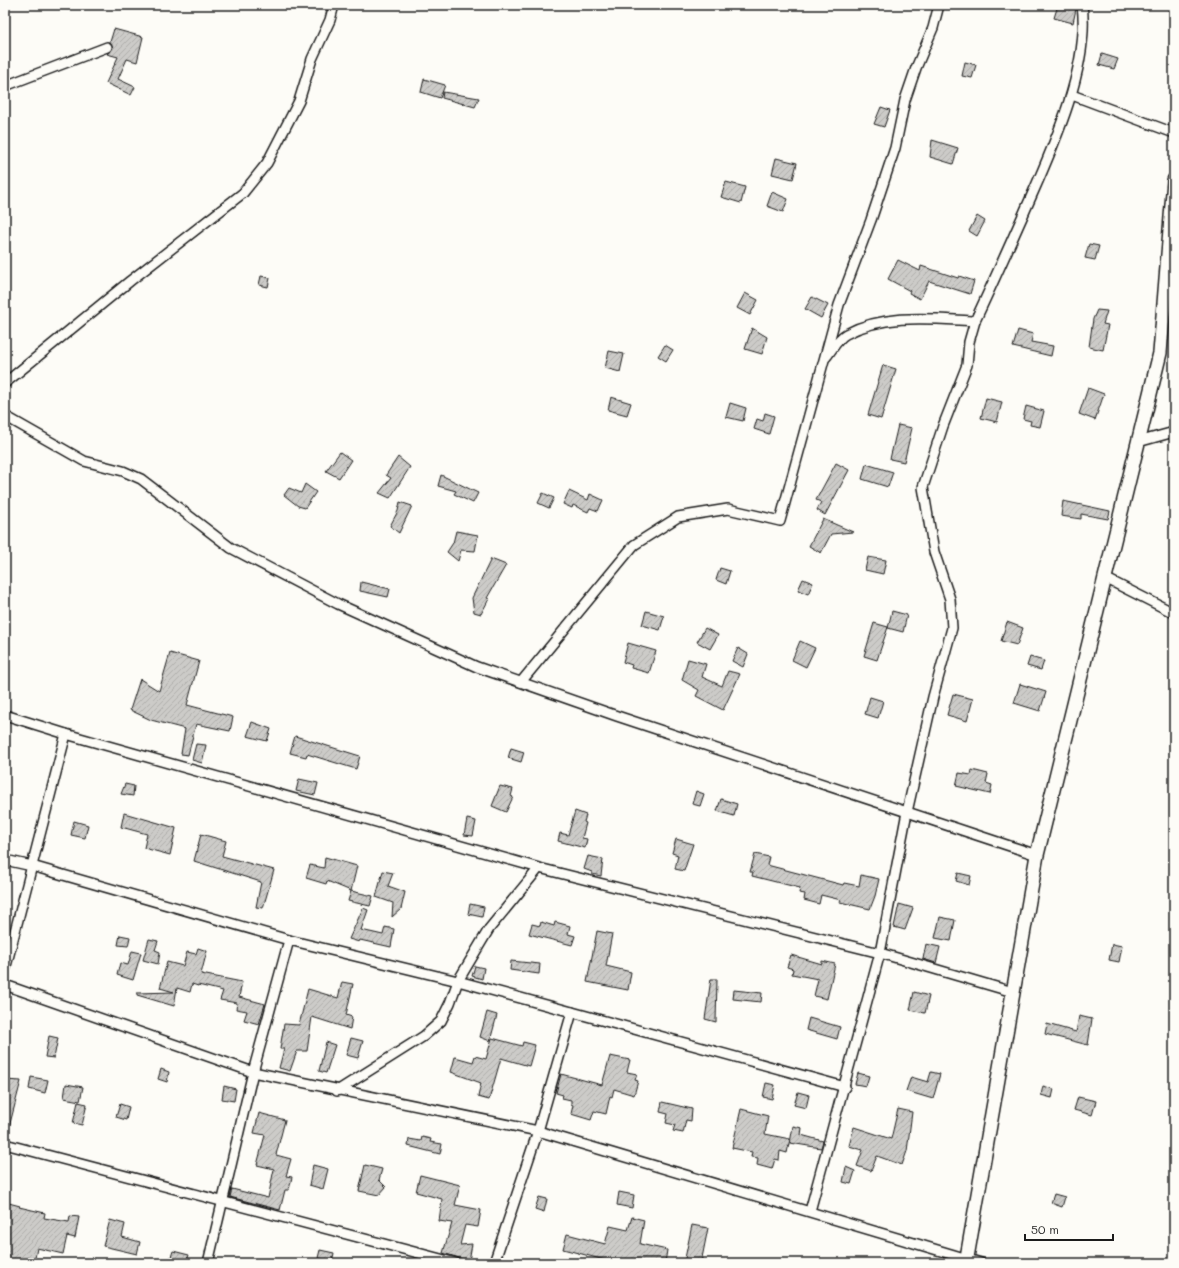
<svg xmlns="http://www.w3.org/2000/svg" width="1179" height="1268" viewBox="0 0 1179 1268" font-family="Mali,sans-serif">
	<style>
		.building { fill: url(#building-hatch); stroke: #1c1c1c }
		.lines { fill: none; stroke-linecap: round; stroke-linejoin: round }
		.street-casing { stroke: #1c1c1c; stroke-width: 12 }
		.secondary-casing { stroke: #1c1c1c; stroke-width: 16 }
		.street { stroke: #fdfcf7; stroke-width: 9 }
		.secondary { stroke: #fdfcf7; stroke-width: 13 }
	</style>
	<defs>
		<pattern id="building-hatch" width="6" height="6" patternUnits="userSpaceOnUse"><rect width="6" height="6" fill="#cccbc8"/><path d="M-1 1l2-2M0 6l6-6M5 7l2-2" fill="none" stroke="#afaeab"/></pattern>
	</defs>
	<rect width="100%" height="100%" fill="#fdfcf7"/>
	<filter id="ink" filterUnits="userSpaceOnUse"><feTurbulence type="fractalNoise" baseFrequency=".025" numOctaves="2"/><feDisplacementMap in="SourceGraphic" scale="8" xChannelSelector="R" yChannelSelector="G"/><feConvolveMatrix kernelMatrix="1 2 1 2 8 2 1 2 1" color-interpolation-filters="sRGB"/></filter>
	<g filter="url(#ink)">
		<g class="building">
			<polygon points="1058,5 1076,9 1073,23 1054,18"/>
			<polygon points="114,29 143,37 137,62 127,59 118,79 135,87 131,95 106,83 118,57 107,54 113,48 110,42"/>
			<polygon points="1102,54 1118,59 1114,69 1099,65"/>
			<polygon points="965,62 976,65 972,78 962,76"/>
			<polygon points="424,79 445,85 440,98 421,92"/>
			<polygon points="443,92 479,98 475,107 442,98"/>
			<polygon points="881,107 890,110 884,127 874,124"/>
			<polygon points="932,140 958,148 953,164 930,157"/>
			<polygon points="776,158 797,163 793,179 772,174"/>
			<polygon points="726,182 745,187 741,203 721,197"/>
			<polygon points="772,192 788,199 783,212 767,206"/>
			<polygon points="977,216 985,221 977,236 969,231"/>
			<polygon points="1089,244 1099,246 1095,260 1085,258"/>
			<polygon points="898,260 920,271 921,266 958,278 959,276 974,281 970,294 929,281 920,299 909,293 910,291 888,279"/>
			<polygon points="261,276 270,278 268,287 259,285"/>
			<polygon points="745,293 758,300 750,315 737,308"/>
			<polygon points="812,297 828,305 821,318 805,309"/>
			<polygon points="1097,310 1107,311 1103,324 1108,325 1103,350 1089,347 1093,319"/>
			<polygon points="752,328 767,337 762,354 745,349"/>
			<polygon points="1018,330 1033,334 1031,342 1053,346 1051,356 1013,347"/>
			<polygon points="665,345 673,350 666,361 658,356"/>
			<polygon points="609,351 624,354 620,372 605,368"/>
			<polygon points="883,365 896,369 881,419 868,415"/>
			<polygon points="1088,388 1104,394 1095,420 1079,414"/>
			<polygon points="611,397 631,403 627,415 608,410"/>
			<polygon points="986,398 1002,402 997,422 981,418"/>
			<polygon points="730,403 746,408 743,421 726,417"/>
			<polygon points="1026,406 1044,411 1040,427 1030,425 1031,421 1023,419"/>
			<polygon points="765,413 774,416 769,434 754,429 757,419 763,421"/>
			<polygon points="898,425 912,428 904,462 890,459"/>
			<polygon points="340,452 351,460 339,478 326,471"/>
			<polygon points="398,457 410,467 390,498 379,493 391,478 386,475"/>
			<polygon points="836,463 849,470 825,515 817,510 821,502 816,500"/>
			<polygon points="866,464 893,472 888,487 862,479"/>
			<polygon points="441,475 478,493 473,503 454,494 456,491 438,486"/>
			<polygon points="305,484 316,492 305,508 298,506 284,495 289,488 301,493"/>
			<polygon points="569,491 588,500 590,494 603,500 598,511 590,508 588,512 573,505 572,508 563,504"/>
			<polygon points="543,493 554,498 549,508 538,503"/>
			<polygon points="1063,501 1110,511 1108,519 1081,514 1081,519 1061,516"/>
			<polygon points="400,502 412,506 399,533 390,526 398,511"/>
			<polygon points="823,519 853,532 831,534 821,553 809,546"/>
			<polygon points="456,531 478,535 475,551 461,550 458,561 447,552 453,543"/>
			<polygon points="868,557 886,560 883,574 865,570"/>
			<polygon points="491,559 506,565 487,598 489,599 481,614 474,612 472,598"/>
			<polygon points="720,568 730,571 726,584 716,580"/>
			<polygon points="803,579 813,583 808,594 798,590"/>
			<polygon points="361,582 390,589 388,597 360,591"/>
			<polygon points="646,611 664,616 660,630 642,625"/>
			<polygon points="892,611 907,615 903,632 888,628"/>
			<polygon points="1007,622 1023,628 1017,645 1001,641"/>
			<polygon points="874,623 888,627 877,660 864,656"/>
			<polygon points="705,628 718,635 710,649 697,642"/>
			<polygon points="800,641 815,648 806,667 792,660"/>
			<polygon points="628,643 656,651 649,673 631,668 632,665 623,662"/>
			<polygon points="738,648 748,654 743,667 732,661"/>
			<polygon points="170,653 199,661 187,705 233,717 230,731 196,724 188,755 181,754 185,729 151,720 130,710 140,679 159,691"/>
			<polygon points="1030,657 1044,661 1041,670 1027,666"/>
			<polygon points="688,659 706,664 702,677 722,686 728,671 740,674 723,710 696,696 699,690 682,680"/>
			<polygon points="1020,684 1046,692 1040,711 1014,703"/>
			<polygon points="953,694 973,699 967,721 947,715"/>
			<polygon points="870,697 883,701 878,718 865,714"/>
			<polygon points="252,722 271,729 267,741 247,736"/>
			<polygon points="295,736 360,756 356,769 307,754 306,757 290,753"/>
			<polygon points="196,744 206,745 202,763 192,760"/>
			<polygon points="511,748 524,752 521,762 508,758"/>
			<polygon points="972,770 988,774 986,783 992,785 990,794 956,786 959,773 971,775"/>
			<polygon points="299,779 318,783 315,795 296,791"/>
			<polygon points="125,784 134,786 133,796 121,794"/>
			<polygon points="500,786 513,789 511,796 513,797 506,812 492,806"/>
			<polygon points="696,791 704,794 700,806 692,804"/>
			<polygon points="721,799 737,804 734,816 717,811"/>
			<polygon points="575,811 586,815 584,822 586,823 582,838 587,839 585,848 558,841 560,833 568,835"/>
			<polygon points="124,813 176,828 170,855 144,848 147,834 121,827"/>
			<polygon points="467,819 476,821 473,836 464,835"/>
			<polygon points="74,821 88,825 85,838 71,835"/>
			<polygon points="201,834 226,841 222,856 274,870 263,908 256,907 261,882 194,861"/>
			<polygon points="676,839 693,844 684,871 675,869 678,855 672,853"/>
			<polygon points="755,854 769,857 767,865 843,885 844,883 859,886 861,875 879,879 875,896 870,909 840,902 841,900 821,895 819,904 804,900 805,894 799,893 800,888 752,876 753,872 750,872"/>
			<polygon points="588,856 603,859 601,876 592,874 592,872 584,869"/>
			<polygon points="325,857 357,866 351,891 327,881 326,884 306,878 310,865 324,868"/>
			<polygon points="383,871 393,873 388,886 405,892 401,909 392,917 393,903 376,897"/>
			<polygon points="958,873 971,876 969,885 956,881"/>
			<polygon points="351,891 373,896 370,906 348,901"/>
			<polygon points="470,904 484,907 482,917 468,914"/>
			<polygon points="899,904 913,908 905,930 894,927"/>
			<polygon points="363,908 368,910 361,930 383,935 385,927 394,929 391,947 360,940 359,942 349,939"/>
			<polygon points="940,917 955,920 951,941 935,938"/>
			<polygon points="541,922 554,926 555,922 570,926 568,934 575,936 572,945 529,934 532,924 540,926"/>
			<polygon points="597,931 612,934 606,966 631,972 628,990 587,982"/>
			<polygon points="120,935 130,937 128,946 118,945"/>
			<polygon points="149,939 158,941 155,950 160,952 158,964 143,960"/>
			<polygon points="926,944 940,947 936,963 923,959"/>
			<polygon points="1112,944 1122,946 1119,962 1109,960"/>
			<polygon points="198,948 207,951 201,974 242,982 239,997 265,1004 259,1024 244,1020 247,1011 236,1009 237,1003 220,1000 223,991 198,985 198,986 192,984 190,992 177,988 174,1006 137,995 137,993 174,992 160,988 167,962 183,966 187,952 196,954"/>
			<polygon points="132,951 141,953 133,980 117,975 120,963 128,965"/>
			<polygon points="791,955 822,964 822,961 835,964 827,999 814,996 818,979 792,974 793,969 787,967"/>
			<polygon points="511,961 540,964 539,974 510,970"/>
			<polygon points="475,966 484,968 482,979 472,976"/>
			<polygon points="711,979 717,979 716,1022 705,1019"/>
			<polygon points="342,982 353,984 346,1015 352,1017 350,1029 312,1017 307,1051 297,1051 290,1071 279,1068 284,1049 280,1049 284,1024 299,1025 308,989 338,998"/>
			<polygon points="734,990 762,993 761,1002 733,999"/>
			<polygon points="914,992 929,996 925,1013 910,1010"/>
			<polygon points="487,1012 497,1015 490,1041 480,1037"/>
			<polygon points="1079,1016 1092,1019 1088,1045 1045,1034 1047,1024 1076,1032"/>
			<polygon points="809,1018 840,1027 837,1039 806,1030"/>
			<polygon points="49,1036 58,1038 54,1058 45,1057"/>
			<polygon points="351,1038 363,1041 358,1058 346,1055"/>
			<polygon points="492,1038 522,1046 523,1042 535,1045 529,1066 501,1058 489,1100 478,1097 481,1083 451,1072 455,1057 473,1062 475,1056 486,1059"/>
			<polygon points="326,1042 335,1045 326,1073 319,1071"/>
			<polygon points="610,1056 630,1060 627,1072 637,1074 635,1080 638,1081 634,1095 614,1089 612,1097 610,1096 606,1114 594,1111 591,1120 571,1114 573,1105 571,1104 571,1100 562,1098 563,1095 556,1093 561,1074 602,1085"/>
			<polygon points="161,1069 169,1072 167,1082 158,1079"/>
			<polygon points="931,1072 940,1074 933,1099 906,1091 911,1077 928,1082"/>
			<polygon points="858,1073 869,1076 866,1086 855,1084"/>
			<polygon points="31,1077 48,1080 45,1093 29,1089"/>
			<polygon points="5,1080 21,1081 7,1135 5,1135"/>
			<polygon points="766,1083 775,1085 772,1099 763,1097"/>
			<polygon points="66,1084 83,1087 80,1101 64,1098"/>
			<polygon points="224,1086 236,1089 234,1101 222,1099"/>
			<polygon points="1043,1086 1054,1089 1052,1098 1041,1095"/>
			<polygon points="798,1092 809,1095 806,1108 794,1105"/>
			<polygon points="1078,1097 1096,1101 1092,1115 1074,1110"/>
			<polygon points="78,1102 87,1104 82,1125 73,1123"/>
			<polygon points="662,1102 692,1109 691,1121 686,1120 683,1133 673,1131 675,1125 666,1123 668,1114 660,1112"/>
			<polygon points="120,1104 129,1107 126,1120 116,1117"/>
			<polygon points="741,1109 768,1116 765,1134 790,1139 787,1153 780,1151 779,1160 775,1159 772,1169 757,1165 758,1158 751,1157 752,1152 732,1148"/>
			<polygon points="898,1109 912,1112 907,1151 902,1165 877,1156 871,1171 857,1166 863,1150 849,1146 854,1127 891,1139"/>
			<polygon points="259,1113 285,1120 276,1155 291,1159 286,1176 292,1177 289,1190 285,1190 280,1210 230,1197 232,1189 268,1198 274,1169 257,1165 265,1135 254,1133"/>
			<polygon points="793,1126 802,1128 801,1135 823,1141 821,1148 790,1143"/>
			<polygon points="422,1137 431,1139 430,1142 442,1144 440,1154 408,1146 409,1139 421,1141"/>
			<polygon points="313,1165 328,1169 323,1189 309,1185"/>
			<polygon points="365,1165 382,1169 379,1180 386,1187 379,1195 359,1191"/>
			<polygon points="846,1167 855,1171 851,1184 843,1182"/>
			<polygon points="420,1175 460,1185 455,1205 481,1210 478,1227 465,1225 460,1245 472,1244 469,1261 443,1253 452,1223 439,1221 442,1199 416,1192"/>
			<polygon points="619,1192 634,1195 632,1208 617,1205"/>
			<polygon points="1054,1194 1065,1197 1062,1207 1051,1203"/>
			<polygon points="539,1197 547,1199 544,1212 535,1209"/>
			<polygon points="5,1202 20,1206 19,1207 45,1213 44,1218 69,1222 70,1216 79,1217 75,1238 67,1236 63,1254 37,1248 34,1263 5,1263"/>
			<polygon points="632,1217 644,1220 640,1244 667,1250 665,1263 616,1263 563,1249 567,1234 605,1244 610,1226 628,1230"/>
			<polygon points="110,1220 125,1224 122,1237 140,1242 137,1254 103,1246"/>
			<polygon points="692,1225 708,1228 701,1263 684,1263"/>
			<polygon points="320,1250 334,1253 332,1262 318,1258"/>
			<polygon points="173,1251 189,1255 186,1263 169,1263"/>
		</g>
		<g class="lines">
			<defs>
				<g id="street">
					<polyline points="5,86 107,47"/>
					<polyline points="1072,95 1174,133"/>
					<path d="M826,357C831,351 838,338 846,334C886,313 932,319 975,321"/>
					<polyline points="5,383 130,281 243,193 267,163 299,101 312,59 330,20 334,5"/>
					<polyline points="5,416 84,461 123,471 141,479 231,548 338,604 477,667 617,716 1037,855"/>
					<polyline points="1138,442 1174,432"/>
					<polyline points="1105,578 1174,613"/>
					<polyline points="521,682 634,545 678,517 728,509 780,521 839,305 871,220 895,148 905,100 916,68 933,28 939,5"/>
					<polyline points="5,715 66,734 539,868 880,953 1013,992"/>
					<polyline points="5,860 32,866 289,940 253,1072 208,1263"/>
					<polyline points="289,940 458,981 572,1012 538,1131 494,1263"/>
					<polyline points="5,970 66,734"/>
					<polyline points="5,985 253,1072 538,1131 981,1263"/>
					<polyline points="572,1012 845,1087"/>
					<polyline points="337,1091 424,1036 441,1021 450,1003 458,981 489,929 539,868"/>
					<polyline points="5,1144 456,1263"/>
					<path d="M810,1211L880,953L907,812L933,697L952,628L950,599L934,552L923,487L943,426L967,365L969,342L975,321C992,285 1008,249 1024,213C1049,156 1091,68 1082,5"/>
				</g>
				<polyline id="secondary" points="966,1263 1037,855 1160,353 1174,180"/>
			</defs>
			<use href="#street" class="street-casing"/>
			<use href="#secondary" class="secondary-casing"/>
			<use href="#street" class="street"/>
			<use href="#secondary" class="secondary"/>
		</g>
	</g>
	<rect width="1179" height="1268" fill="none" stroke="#fdfcf7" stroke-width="20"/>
	<rect x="10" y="10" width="1159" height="1248" fill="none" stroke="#1c1c1c" stroke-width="1.5" filter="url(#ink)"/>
	<path d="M1025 1234v6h88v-6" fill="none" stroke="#1c1c1c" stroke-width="2"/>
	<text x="1031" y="1234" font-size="12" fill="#1c1c1c" stroke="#fdfcf7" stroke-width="3" paint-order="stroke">50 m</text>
</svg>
